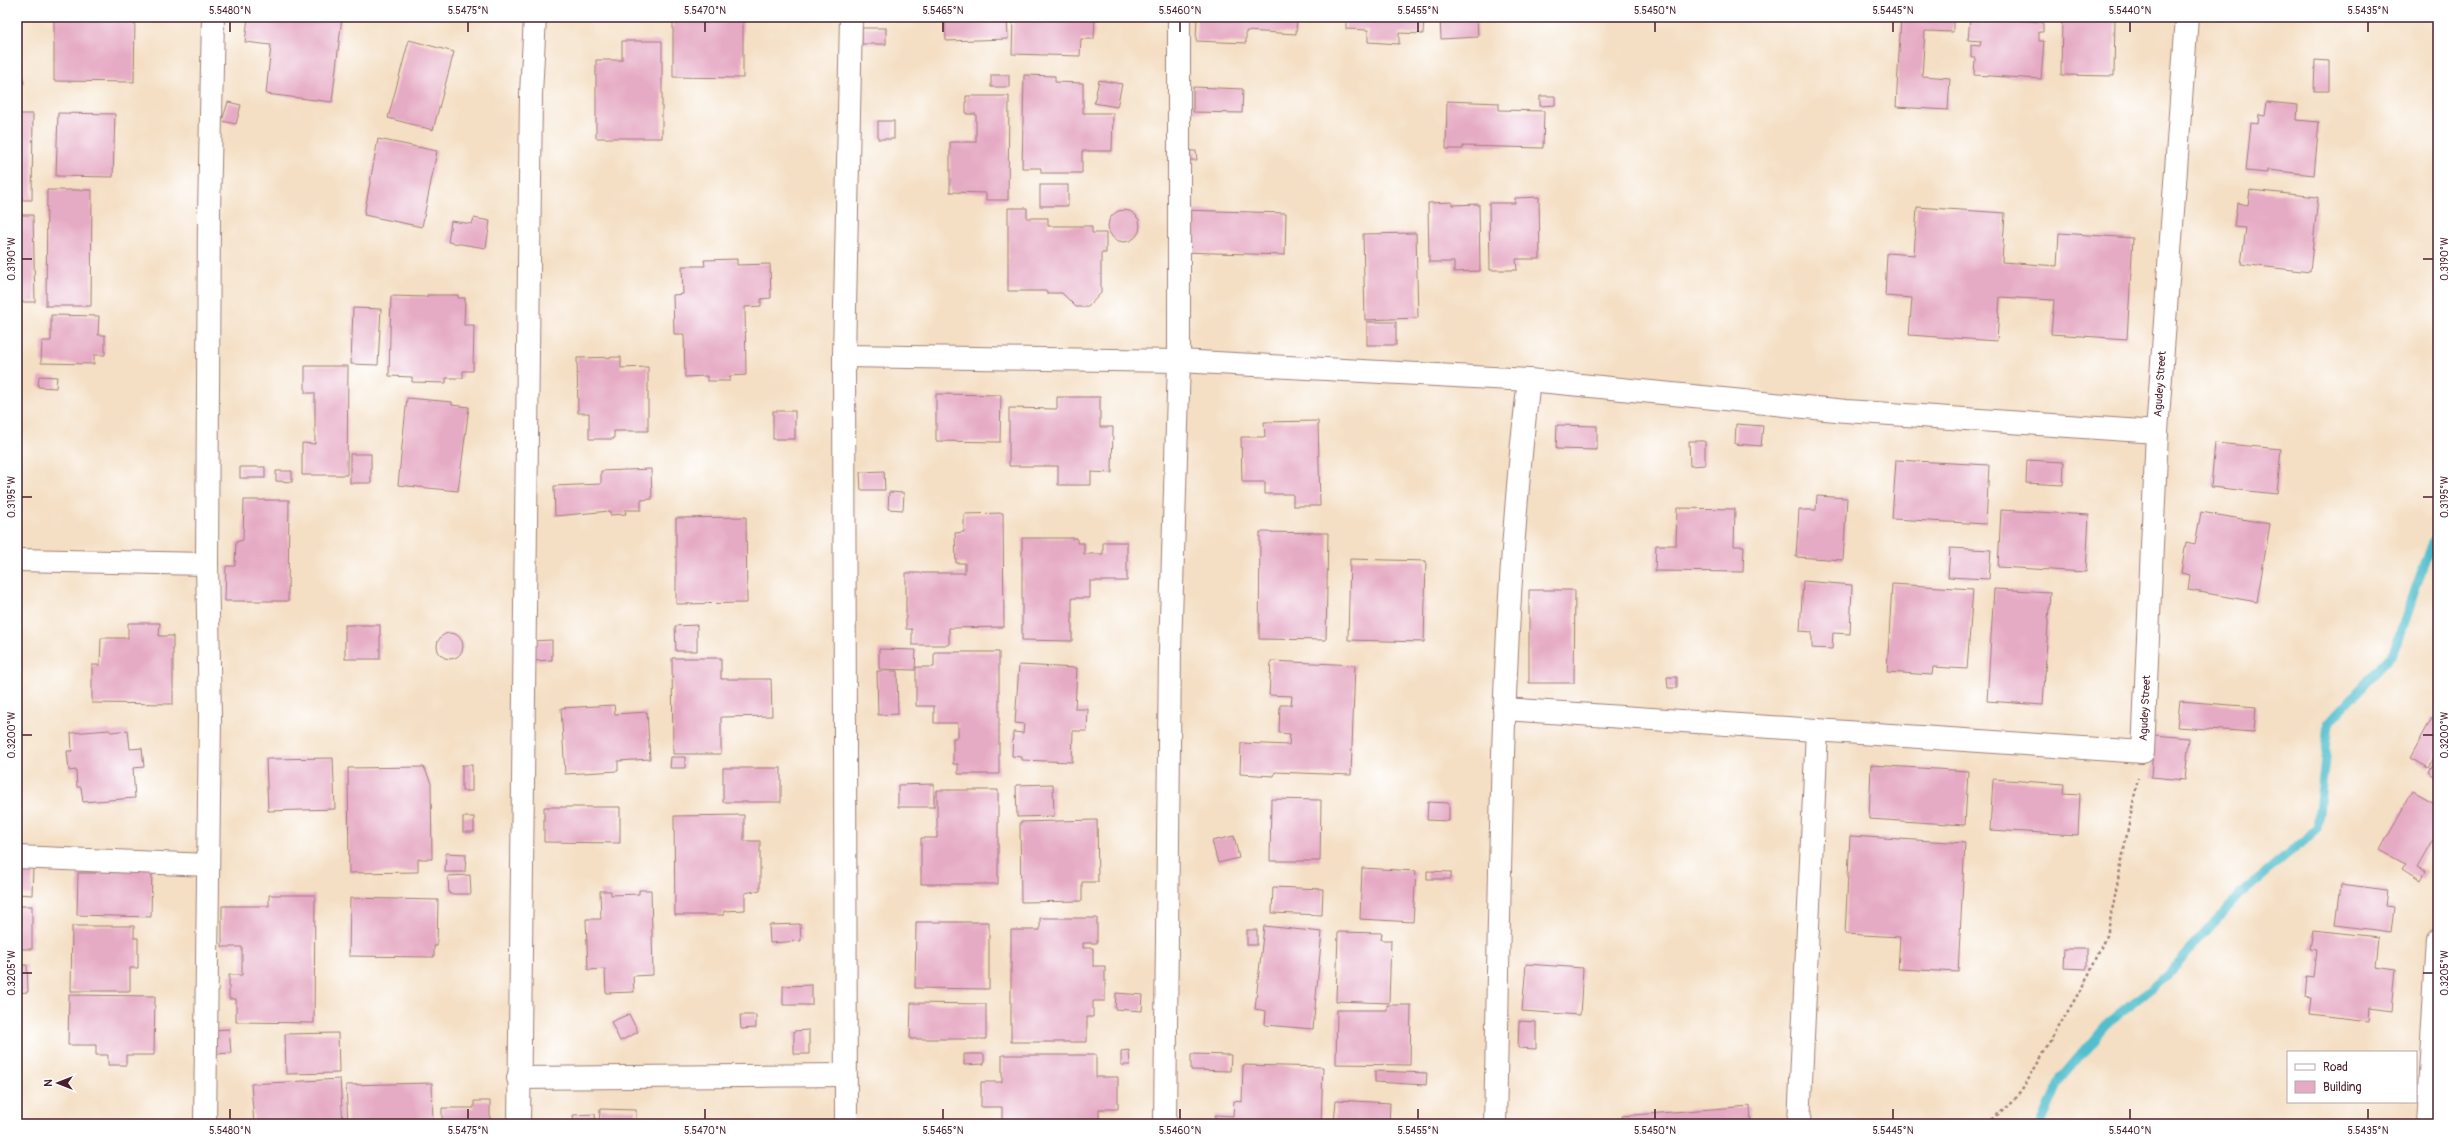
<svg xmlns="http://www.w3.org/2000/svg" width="2455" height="1141" viewBox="0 0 2455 1141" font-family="Pangolin,sans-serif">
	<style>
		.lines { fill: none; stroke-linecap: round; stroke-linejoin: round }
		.stream { stroke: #53becd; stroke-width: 9 }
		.building { fill: #e6abc4 }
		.minor-casing { stroke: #9f7f78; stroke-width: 24 }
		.path { stroke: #9f7f78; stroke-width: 2.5; stroke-dasharray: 3 3; stroke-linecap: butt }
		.minor { stroke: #fff; stroke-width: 22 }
		.ticks { fill: none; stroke: #4a1f2b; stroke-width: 1.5 }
		.labels { text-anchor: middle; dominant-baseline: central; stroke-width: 3.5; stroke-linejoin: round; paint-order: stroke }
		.street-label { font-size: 11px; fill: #4a1f2b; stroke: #fff }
		.neatline { fill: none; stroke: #4a1f2b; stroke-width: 1.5 }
		.ticks-label { font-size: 10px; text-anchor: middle; fill: #4a1f2b }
	</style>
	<rect width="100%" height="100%" fill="#fff"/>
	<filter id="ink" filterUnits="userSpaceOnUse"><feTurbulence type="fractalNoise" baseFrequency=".025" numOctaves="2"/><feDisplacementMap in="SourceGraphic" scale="8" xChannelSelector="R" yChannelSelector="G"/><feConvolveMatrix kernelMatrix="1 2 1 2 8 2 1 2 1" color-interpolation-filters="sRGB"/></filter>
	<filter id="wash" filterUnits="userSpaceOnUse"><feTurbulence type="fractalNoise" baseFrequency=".012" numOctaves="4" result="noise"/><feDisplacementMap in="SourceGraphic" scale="16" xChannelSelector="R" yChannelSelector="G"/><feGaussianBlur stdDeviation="0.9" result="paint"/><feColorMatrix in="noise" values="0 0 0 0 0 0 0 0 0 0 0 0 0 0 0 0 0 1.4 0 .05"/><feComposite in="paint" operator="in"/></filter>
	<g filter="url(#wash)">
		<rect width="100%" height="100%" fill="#f4dfc4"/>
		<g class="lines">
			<polyline class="stream" points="2041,1124 2061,1078 2106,1025 2166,976 2240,894 2317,829 2329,723 2393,653 2430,547 2438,535"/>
		</g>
		<g id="blocks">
			<g class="building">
				<polygon points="54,17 135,17 134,82 54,81"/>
				<polygon points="248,17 342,17 332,102 266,94 271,45 245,42"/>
				<polygon points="673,17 743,17 743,78 673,77"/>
				<polygon points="945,17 1007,17 1008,39 946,41"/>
				<polygon points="1013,17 1095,17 1094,39 1081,39 1080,56 1012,54"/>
				<polygon points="1197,17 1297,17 1296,34 1246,31 1246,43 1196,41"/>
				<polygon points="1346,17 1424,17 1423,34 1399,33 1399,44 1368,42 1368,30 1346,29"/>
				<polygon points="1440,17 1477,17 1478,37 1441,39"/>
				<polygon points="1901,17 1953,17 1953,32 1925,31 1922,76 1950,78 1948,110 1896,107"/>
				<polygon points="1970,17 2013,17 2012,20 2043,22 2043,32 2039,32 2039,41 2044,41 2041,79 1974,75 1975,58 1971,58 1971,45 1980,46 1981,41 1968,40"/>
				<polygon points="2062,17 2115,17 2114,76 2061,75"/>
				<rect x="862" y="28" width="24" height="16"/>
				<polygon points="409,40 454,52 433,130 388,118"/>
				<polygon points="622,41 662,41 662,138 596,138 596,60 622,60"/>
				<polygon points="17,59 24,83 17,85"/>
				<polygon points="2315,60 2329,61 2329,91 2314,91"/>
				<rect x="991" y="75" width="18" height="12"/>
				<polygon points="1024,75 1055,76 1055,82 1083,83 1083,113 1113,113 1112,151 1082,151 1082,173 1041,173 1041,168 1022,168"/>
				<polygon points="1099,80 1122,84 1117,107 1094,103"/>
				<polygon points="1193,87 1243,89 1242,113 1193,112"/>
				<polygon points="966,96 1009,96 1008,200 986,200 986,193 950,192 950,142 976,142 976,114 966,114"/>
				<polygon points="1540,96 1555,96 1555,105 1540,106"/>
				<polygon points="1447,101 1499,103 1499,110 1544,111 1543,148 1463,146 1463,149 1446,149"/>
				<polygon points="228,102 241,105 236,124 222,121"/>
				<polygon points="2267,102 2298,105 2297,120 2319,122 2314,175 2268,170 2268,173 2246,171 2251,123 2258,124 2259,115 2265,116"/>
				<polygon points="58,113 115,114 113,177 56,176"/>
				<polygon points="17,114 33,114 32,200 22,200 22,193 17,193"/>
				<rect x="878" y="121" width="16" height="18"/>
				<polygon points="378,139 437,151 422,227 364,215"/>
				<polygon points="1180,151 1196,151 1197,160 1181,160"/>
				<rect x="1040" y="185" width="28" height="21"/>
				<polygon points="47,190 92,190 91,306 46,306"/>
				<polygon points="2250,190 2318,197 2310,272 2241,264 2246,228 2234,227 2237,203 2248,205"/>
				<polygon points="1539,197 1540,259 1516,259 1517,270 1490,270 1489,203 1515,203 1515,198"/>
				<polygon points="1452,202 1452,205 1479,204 1480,271 1454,272 1454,262 1429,262 1428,203"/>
				<polygon points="1917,207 2005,213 2002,262 2057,266 2059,233 2133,238 2127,339 2051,334 2054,300 2000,297 1997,341 1909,335 1912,298 1885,296 1887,253 1914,255"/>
				<polygon points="1008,208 1027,208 1027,218 1048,218 1048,226 1092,226 1092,233 1106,233 1106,253 1101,253 1101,293 1088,307 1076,307 1062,293 1047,293 1047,291 1008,291"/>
				<circle cx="1124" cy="226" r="16"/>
				<polygon points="1181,210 1286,213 1285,255 1180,252"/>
				<polygon points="17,215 33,215 35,302 17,302"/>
				<polygon points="474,218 490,221 486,248 448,242 451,221 472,224"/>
				<polygon points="1416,233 1418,318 1365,320 1363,234"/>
				<polygon points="737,259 737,265 770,264 771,298 761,299 761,306 745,307 746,375 730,376 730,381 707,381 707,376 685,377 684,334 674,334 673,295 683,294 682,266 705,266 704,260"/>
				<polygon points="427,295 458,295 458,298 465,298 464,325 474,325 473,371 463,371 463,378 446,378 446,383 412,382 412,377 389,376 391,296 427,297"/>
				<polygon points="353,308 381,309 378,365 351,364"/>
				<polygon points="51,315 99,316 98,335 105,335 105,355 94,355 94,364 41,363 42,341 51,341"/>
				<rect x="1367" y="322" width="29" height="23"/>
				<polygon points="621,357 621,368 648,367 648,431 614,431 614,439 589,439 589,413 578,413 577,358"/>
				<polygon points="305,366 348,366 347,475 302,475 302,443 315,444 315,393 305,393"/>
				<polygon points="39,376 57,377 56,388 38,387"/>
				<polygon points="936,394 1001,395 1000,442 936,441"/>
				<polygon points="1057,397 1100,397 1100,427 1113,427 1112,473 1091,472 1091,485 1058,485 1058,466 1009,466 1009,408 1057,409"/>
				<polygon points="407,398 452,402 452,405 469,407 458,491 398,485"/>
				<rect x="773" y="411" width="22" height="28"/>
				<polygon points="1318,421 1320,506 1293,506 1293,494 1265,494 1265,482 1242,482 1241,437 1265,437 1264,422"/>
				<polygon points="1736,424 1763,426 1761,446 1735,444"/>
				<polygon points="1557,425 1597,426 1597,450 1556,449"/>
				<polygon points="1689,441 1705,441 1705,465 1690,466"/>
				<polygon points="2215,443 2281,449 2277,494 2211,487"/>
				<rect x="350" y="454" width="21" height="29"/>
				<polygon points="1896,460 1989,465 1986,524 1892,519"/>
				<polygon points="2027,460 2064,462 2063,485 2026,483"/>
				<rect x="240" y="467" width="25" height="11"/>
				<polygon points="651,469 652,499 641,500 641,510 625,510 626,514 610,515 610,511 555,516 554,486 601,484 601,471"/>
				<polygon points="276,471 292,471 292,482 276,481"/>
				<polygon points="884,471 885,490 861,490 860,472"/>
				<polygon points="889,492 904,493 903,510 888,509"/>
				<polygon points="1817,496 1847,498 1843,560 1796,557 1799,510 1816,510"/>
				<polygon points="244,500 289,500 288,601 225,601 226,566 235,566 236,542 243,540"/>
				<polygon points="1677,508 1735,509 1734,546 1744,546 1743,572 1655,571 1656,545 1676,545"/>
				<polygon points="2001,510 2089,515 2086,572 1998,567"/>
				<polygon points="2201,512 2270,524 2257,602 2188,590 2190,575 2181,573 2186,542 2195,544"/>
				<polygon points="1003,513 1004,627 949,628 949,645 912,645 912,629 906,629 906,573 965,573 965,563 956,563 955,533 964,532 964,514"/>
				<polygon points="746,517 747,603 676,604 676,518"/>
				<polygon points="1260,532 1328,533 1326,640 1259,639"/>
				<polygon points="1022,538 1077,538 1077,543 1084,543 1084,554 1103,554 1103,542 1127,542 1127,581 1090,581 1090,598 1072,598 1072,641 1022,640"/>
				<polygon points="1950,548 1991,550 1989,579 1948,577"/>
				<polygon points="1350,559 1426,561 1424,642 1348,640"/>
				<polygon points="1803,581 1852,585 1850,634 1833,633 1832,649 1812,648 1812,632 1800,631"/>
				<polygon points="1892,584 1973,589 1967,669 1933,667 1932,675 1887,672"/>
				<polygon points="1994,589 2050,592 2043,705 1987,701"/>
				<polygon points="1529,590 1575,590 1574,683 1529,683"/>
				<polygon points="128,623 160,623 159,636 173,636 173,704 92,703 92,665 100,665 101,638 128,638"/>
				<rect x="345" y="625" width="35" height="34"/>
				<polygon points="697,625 697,651 676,651 675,626"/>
				<circle cx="450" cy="646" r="13"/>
				<polygon points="552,640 552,660 532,661 531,641"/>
				<polygon points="879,649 916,650 915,670 879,669"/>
				<polygon points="934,652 999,652 999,774 958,774 958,764 953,764 953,738 958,738 958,723 934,723 934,706 916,706 916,667 934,667"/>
				<polygon points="672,658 721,658 721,679 771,679 772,716 721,717 721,754 673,754"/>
				<polygon points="1271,661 1355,665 1351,775 1275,772 1274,776 1240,774 1241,743 1289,745 1290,734 1279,733 1280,705 1291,705 1292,696 1269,695"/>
				<polygon points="1019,665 1077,668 1075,709 1088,709 1087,731 1073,731 1072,762 1022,760 1022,757 1012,756 1013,732 1023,733 1024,724 1015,723"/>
				<polygon points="877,671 897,671 898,714 878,715"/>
				<polygon points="1667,677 1677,677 1677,688 1668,688"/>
				<polygon points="2180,701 2256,707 2254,732 2177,727"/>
				<polygon points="614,705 615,714 647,712 650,759 618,761 618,771 565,774 561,708"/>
				<polygon points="2432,718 2438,721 2438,749 2428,768 2410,758"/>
				<polygon points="109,730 111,732 128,730 130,749 142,748 144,767 133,768 135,798 83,802 81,787 77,787 76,770 69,771 67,751 72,751 71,733"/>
				<polygon points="2154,735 2189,738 2185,780 2151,777"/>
				<polygon points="2438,756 2438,778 2429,772"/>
				<polygon points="671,757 685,757 685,768 670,768"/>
				<polygon points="333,758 335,809 268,811 266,759"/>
				<rect x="462" y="765" width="10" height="26"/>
				<polygon points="1871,765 1968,771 1965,825 1869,819"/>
				<polygon points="424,767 431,783 432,859 418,859 418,872 349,873 348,768"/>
				<rect x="723" y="768" width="58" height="34"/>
				<polygon points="1993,779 2064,784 2063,793 2080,794 2078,835 1990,830"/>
				<polygon points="934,784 934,807 898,807 898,785"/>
				<polygon points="1053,784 1054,816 1017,817 1016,785"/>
				<polygon points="937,790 998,790 998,884 921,884 921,838 937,838"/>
				<polygon points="2413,791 2438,805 2438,830 2417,867 2426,872 2421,881 2402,869 2405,864 2380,850"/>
				<polygon points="1271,799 1321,800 1320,861 1270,861"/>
				<polygon points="1428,802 1449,803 1449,821 1427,820"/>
				<polygon points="544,807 620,807 620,843 544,842"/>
				<polygon points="744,815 744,841 760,841 760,890 745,893 745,910 724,911 724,915 675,915 674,816"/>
				<rect x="463" y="817" width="11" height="15"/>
				<polygon points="1097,820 1098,882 1082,882 1082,901 1021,902 1020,822"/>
				<polygon points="1234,836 1239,858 1218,863 1212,841"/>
				<polygon points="1850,836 1965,843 1958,972 1898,969 1900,937 1845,934"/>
				<polygon points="446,853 466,854 465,872 445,872"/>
				<polygon points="17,866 33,867 32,895 17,894"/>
				<polygon points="96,866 152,867 151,917 77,915 78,873 96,873"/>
				<polygon points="1362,868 1416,871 1413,922 1360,919"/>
				<polygon points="1427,871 1451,872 1451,879 1427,879"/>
				<polygon points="470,875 471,894 449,894 448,876"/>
				<polygon points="2341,884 2387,890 2385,906 2394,907 2391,932 2336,925"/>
				<polygon points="1273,887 1323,889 1322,915 1272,913"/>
				<polygon points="639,890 651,890 653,975 633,976 634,992 606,993 605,969 588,970 586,919 601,919 600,891 611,891 611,895 639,894"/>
				<polygon points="269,895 315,895 314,1023 236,1022 236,999 229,999 229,975 242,975 242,947 222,947 222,906 269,906"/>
				<polygon points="350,898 438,900 437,946 434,946 434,957 349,956"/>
				<rect x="17" y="906" width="15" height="43"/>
				<polygon points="1040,918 1097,918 1097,943 1083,943 1083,948 1093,948 1093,966 1105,966 1105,1001 1093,1001 1093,1017 1087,1017 1087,1042 1011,1042 1011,930 1040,930"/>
				<polygon points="916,922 989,922 989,989 915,988"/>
				<polygon points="800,924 801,941 770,943 769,925"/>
				<polygon points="72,926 134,926 134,938 138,938 138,968 130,968 130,991 71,991"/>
				<polygon points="1264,926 1322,932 1313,1029 1265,1025 1266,1011 1255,1009"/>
				<rect x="1247" y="930" width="10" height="15"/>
				<polygon points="2313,930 2378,937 2375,967 2395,970 2391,1011 2370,1008 2369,1022 2310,1015 2312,998 2305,997 2307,977 2314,978 2317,950 2310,949"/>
				<polygon points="1338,932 1382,933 1381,940 1391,940 1389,1003 1336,1001"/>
				<polygon points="2064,949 2087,949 2087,969 2063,968"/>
				<polygon points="1526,964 1583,968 1580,1015 1522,1011"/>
				<polygon points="17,965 27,965 28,992 17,993"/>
				<polygon points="812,985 812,1005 783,1005 783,986"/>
				<polygon points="1116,993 1143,995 1142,1011 1115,1009"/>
				<polygon points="69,995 155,996 154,1055 126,1055 126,1065 108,1065 108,1055 96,1055 96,1045 68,1045"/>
				<polygon points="911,1003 986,1004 986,1039 910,1039"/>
				<polygon points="1387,1005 1411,1005 1410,1065 1336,1064 1337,1010 1387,1010"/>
				<polygon points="629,1014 638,1032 620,1041 611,1022"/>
				<polygon points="740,1015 756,1015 756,1028 741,1029"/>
				<polygon points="1519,1021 1536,1022 1536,1049 1518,1048"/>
				<polygon points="229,1029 231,1053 215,1054 213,1030"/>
				<polygon points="809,1030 809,1054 794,1054 794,1031"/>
				<polygon points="338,1033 339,1073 286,1074 285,1034"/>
				<polygon points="1129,1050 1130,1065 1121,1065 1121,1051"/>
				<polygon points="964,1054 984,1054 984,1064 964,1065"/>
				<polygon points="1191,1054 1231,1055 1230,1071 1191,1070"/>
				<polygon points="1002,1055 1096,1055 1096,1077 1118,1077 1118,1109 1099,1109 1099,1124 1002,1124 1002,1107 981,1107 981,1082 1002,1082"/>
				<polygon points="1243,1065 1323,1067 1321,1124 1215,1124 1215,1115 1233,1116 1234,1101 1242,1102"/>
				<polygon points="1375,1071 1427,1073 1426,1085 1375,1082"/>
				<polygon points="340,1079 343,1124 254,1124 251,1084"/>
				<polygon points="432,1083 433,1124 348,1124 346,1085"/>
				<polygon points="1336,1100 1390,1103 1389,1124 1334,1124"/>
				<polygon points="474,1101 490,1101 490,1124 442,1124 442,1108 474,1108"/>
				<polygon points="1750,1106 1751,1124 1622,1124 1622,1116"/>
				<polygon points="600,1109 636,1110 636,1124 599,1124"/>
				<polygon points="595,1114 596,1124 574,1124 573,1115"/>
			</g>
		</g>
	</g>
	<g filter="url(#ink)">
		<use href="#blocks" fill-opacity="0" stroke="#9f7f78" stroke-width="1"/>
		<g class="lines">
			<defs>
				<g id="minor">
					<polyline points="844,356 1179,361 1529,380 1846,411 2157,432"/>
					<polyline points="17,560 207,564"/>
					<polyline points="1504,709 2143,752 2157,432 2187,17"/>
					<polyline points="17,857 208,865"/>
					<polyline points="518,1078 845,1075"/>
					<polyline points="205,1124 210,717 207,564 209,214 213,17"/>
					<polyline points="519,1124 531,94 535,17"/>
					<polyline points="846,1124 844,356 851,17"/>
					<polyline points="1165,1124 1170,651 1179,361 1179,17"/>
					<path d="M1495,1124C1501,876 1499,626 1529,380"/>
					<polyline points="1799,1124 1817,730"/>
					<polyline points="2427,1124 2438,939"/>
				</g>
			</defs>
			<use href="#minor" class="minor-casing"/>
			<polyline class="path" points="1988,1124 2021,1092 2089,975 2108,931 2138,778"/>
			<use href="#minor" class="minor"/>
		</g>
	</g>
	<path class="ticks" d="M230,22V32M468,22V32M705,22V32M943,22V32M1180,22V32M1418,22V32M1655,22V32M1893,22V32M2130,22V32M2368,22V32M22,259H32M2423,259H2433M22,497H32M2423,497H2433M22,735H32M2423,735H2433M22,973H32M2423,973H2433M230,1109V1119M468,1109V1119M705,1109V1119M943,1109V1119M1180,1109V1119M1418,1109V1119M1655,1109V1119M1893,1109V1119M2130,1109V1119M2368,1109V1119"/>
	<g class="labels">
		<g class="street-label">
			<text transform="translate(2160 384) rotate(-86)">Agudey Street</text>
			<text transform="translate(2145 708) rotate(-87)">Agudey Street</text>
		</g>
	</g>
	<rect width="2455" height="1141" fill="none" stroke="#fff" stroke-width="44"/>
	<rect x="2287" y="1051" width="130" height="52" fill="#ffffff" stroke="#b7a5aa"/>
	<rect x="2295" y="1064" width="20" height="6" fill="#ffffff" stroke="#b7a5aa"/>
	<text x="2323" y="1071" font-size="12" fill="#4a1f2b">Road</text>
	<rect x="2295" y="1081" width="20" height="12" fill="#e6abc4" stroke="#b7a5aa"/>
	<text x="2323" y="1091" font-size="12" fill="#4a1f2b">Building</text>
	<g transform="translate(58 1083) rotate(270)" stroke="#ffffff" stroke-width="3" paint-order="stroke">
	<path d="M0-3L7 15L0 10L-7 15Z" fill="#4a1f2b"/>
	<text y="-6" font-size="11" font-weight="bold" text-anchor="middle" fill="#4a1f2b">N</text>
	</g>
	<rect x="22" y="22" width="2411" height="1097" class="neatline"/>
	<g class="ticks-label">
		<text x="230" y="14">5.5480°N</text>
		<text x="468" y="14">5.5475°N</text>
		<text x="705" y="14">5.5470°N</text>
		<text x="943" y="14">5.5465°N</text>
		<text x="1180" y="14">5.5460°N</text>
		<text x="1418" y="14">5.5455°N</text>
		<text x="1655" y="14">5.5450°N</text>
		<text x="1893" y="14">5.5445°N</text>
		<text x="2130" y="14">5.5440°N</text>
		<text x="2368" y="14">5.5435°N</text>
		<text transform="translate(2444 259) rotate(-90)" y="4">0.3190°W</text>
		<text transform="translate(11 259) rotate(-90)" y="4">0.3190°W</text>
		<text transform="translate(2444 497) rotate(-90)" y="4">0.3195°W</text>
		<text transform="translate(11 497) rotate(-90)" y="4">0.3195°W</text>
		<text transform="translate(2444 735) rotate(-90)" y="4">0.3200°W</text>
		<text transform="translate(11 735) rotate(-90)" y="4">0.3200°W</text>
		<text transform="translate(2444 973) rotate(-90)" y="4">0.3205°W</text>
		<text transform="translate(11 973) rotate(-90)" y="4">0.3205°W</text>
		<text x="230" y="1134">5.5480°N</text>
		<text x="468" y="1134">5.5475°N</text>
		<text x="705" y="1134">5.5470°N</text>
		<text x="943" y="1134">5.5465°N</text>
		<text x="1180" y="1134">5.5460°N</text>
		<text x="1418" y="1134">5.5455°N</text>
		<text x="1655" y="1134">5.5450°N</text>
		<text x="1893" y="1134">5.5445°N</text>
		<text x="2130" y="1134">5.5440°N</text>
		<text x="2368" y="1134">5.5435°N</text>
	</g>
</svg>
